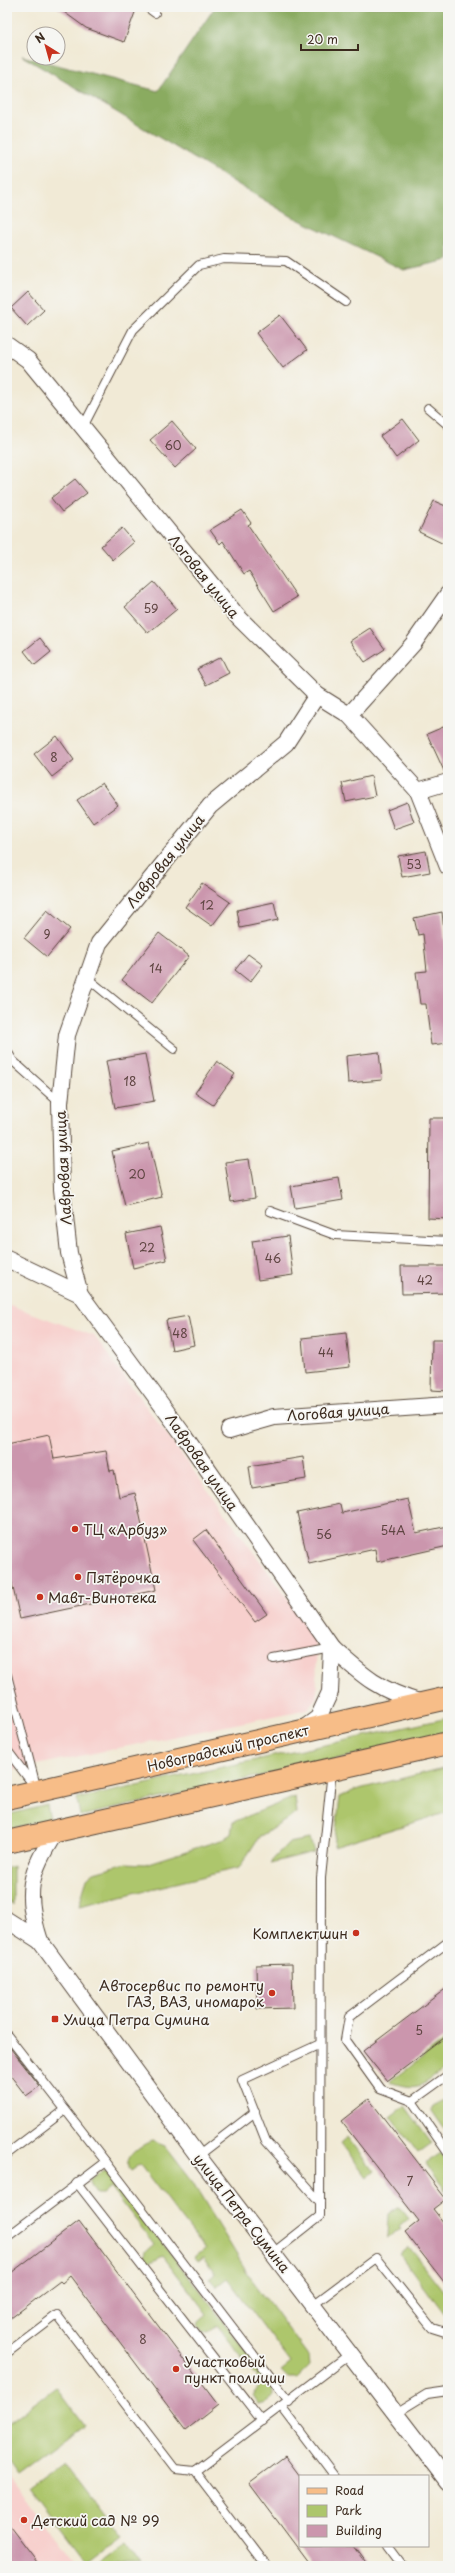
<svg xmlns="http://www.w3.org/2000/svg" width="455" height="2573" viewBox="0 0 455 2573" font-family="'Playpen Sans',sans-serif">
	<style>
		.built { fill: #f7d0cd }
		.green { fill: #adc66c; stroke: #747845 }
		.forest { fill: #8aab60; stroke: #626a3f }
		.building { fill: #cb96ad }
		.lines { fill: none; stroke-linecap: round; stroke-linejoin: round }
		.service-casing { stroke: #56473a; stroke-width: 10 }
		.minor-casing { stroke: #56473a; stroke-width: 18 }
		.primary-casing { stroke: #56473a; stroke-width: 24 }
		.service { stroke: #fff; stroke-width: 8 }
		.minor { stroke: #fff; stroke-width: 16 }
		.primary { stroke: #f7bd88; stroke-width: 22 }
		.poi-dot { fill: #c8321e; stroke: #f6f6f2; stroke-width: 1.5 }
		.labels { text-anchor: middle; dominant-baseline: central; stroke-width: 3.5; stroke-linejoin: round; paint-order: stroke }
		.number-label { font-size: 12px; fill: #5f4542 }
		.street-label { font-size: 14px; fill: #3b2a1e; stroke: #f6f6f2 }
		.poi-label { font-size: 14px; fill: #3b2a1e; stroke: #f6f6f2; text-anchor: start }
	</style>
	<rect width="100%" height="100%" fill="#f6f6f2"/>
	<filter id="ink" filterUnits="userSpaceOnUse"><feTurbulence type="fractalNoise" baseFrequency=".025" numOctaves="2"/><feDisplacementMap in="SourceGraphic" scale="8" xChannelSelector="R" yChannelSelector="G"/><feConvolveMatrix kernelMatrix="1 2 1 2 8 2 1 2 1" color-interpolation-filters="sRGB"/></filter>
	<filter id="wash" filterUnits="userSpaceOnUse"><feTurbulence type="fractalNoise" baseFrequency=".012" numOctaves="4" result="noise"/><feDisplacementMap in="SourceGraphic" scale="16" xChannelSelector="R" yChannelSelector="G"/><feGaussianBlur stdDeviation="0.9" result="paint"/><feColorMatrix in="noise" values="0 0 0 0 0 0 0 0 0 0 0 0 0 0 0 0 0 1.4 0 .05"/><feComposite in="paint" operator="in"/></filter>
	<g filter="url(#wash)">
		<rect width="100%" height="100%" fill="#f1ead6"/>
		<g class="built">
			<polygon points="7,1304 94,1336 316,1637 317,1698 308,1709 7,1771"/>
			<polygon points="7,2473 77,2566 7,2566"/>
		</g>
		<g class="green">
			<polygon points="448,1718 448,1734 80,1816 77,1799"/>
			<polygon points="448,1767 448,1812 334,1847 340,1797 355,1790"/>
			<polygon points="295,1797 297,1813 259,1837 239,1868 79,1906 87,1878 94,1872 126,1863 145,1864 221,1840 231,1834 233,1822"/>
			<polygon points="47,1805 50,1820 7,1829 7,1815"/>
			<polygon points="310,1839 314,1852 270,1863 288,1843"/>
			<polygon points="13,1866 13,1905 7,1901 7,1868"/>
			<path d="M448,2038V2066C425,2083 421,2093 390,2082Z"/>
			<polygon points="448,2095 448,2134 432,2111 432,2107"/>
			<polygon points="405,2106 432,2143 418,2153 391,2117"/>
			<polygon points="347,2136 374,2171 367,2177 340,2142"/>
			<path d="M152,2141L165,2146L192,2181L250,2277L309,2357L310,2366L298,2378H288L281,2371L291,2363L227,2278L217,2286L210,2278L215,2274L203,2258L198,2261L195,2257L205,2249L140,2165L130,2172C121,2158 140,2145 152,2141Z"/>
			<polygon points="441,2154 446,2160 446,2191 426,2164"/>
			<polygon points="107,2171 273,2386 274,2396 263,2404 258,2404 252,2395 262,2384 217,2325 208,2332 203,2332 198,2326 199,2321 207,2314 163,2256 149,2263 145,2257 146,2251 154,2244 111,2188 102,2194 96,2194 90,2186 90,2180 101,2172"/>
			<polygon points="399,2206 408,2218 399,2226 401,2228 387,2238 388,2214"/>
			<polygon points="409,2247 448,2297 448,2318 400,2255"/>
			<polygon points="56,2387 84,2425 18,2474 7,2459 7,2424"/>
			<polygon points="64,2462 121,2537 87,2563 30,2487"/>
			<polygon points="126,2544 142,2566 97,2566"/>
		</g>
		<polygon class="forest" points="215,7 448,7 448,260 404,270 291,216 22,56 158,91"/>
		<g id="blocks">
			<g class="building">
				<polygon points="57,7 137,7 124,42 86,28"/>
				<polygon points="28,292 44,310 27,326 11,308"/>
				<polygon points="280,315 307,350 283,368 256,333"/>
				<polygon points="403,419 419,440 396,458 380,436"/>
				<polygon points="172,421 196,449 175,468 150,440"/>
				<polygon points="75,479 87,493 62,512 51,498"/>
				<polygon points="434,501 448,507 448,546 419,532"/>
				<polygon points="242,510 251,523 248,525 297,597 274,611 249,571 244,574 223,541 220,544 210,530"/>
				<polygon points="122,528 134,542 113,560 101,546"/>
				<polygon points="154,582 177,609 148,633 125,607"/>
				<polygon points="370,628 385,649 365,662 350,641"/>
				<polygon points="40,638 51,652 35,665 24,651"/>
				<polygon points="221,657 229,673 206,685 197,669"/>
				<polygon points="448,725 448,773 445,773 427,734"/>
				<polygon points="57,736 74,760 52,777 34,754"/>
				<polygon points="371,776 375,796 346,802 342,783"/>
				<polygon points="102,783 118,805 93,823 77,800"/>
				<polygon points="407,802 414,822 394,829 387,810"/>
				<polygon points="426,851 430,872 402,877 398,856"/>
				<polygon points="202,883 230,902 212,926 185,907"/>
				<polygon points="274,902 278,920 240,928 237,910"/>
				<polygon points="47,910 70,929 47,957 24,938"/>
				<polygon points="442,912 448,971 448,1043 431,1045 426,1004 420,1004 416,972 427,971 423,934 418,935 414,918"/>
				<polygon points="159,933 189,956 152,1003 122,980"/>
				<polygon points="248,954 263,965 250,982 235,970"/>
				<polygon points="379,1052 382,1080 348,1083 346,1056"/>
				<polygon points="145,1054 154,1101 115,1108 106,1061"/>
				<polygon points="217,1061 235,1074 213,1105 195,1093"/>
				<polygon points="429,1118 448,1118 448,1219 428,1218"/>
				<polygon points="149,1143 162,1197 125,1206 112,1151"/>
				<polygon points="249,1159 255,1198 231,1202 225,1162"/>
				<polygon points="339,1178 343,1200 295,1208 291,1186"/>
				<polygon points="160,1227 167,1260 133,1268 126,1234"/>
				<polygon points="288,1236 293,1275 258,1280 252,1241"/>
				<polygon points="401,1266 448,1266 448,1293 402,1294"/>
				<polygon points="188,1316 194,1345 172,1350 166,1320"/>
				<polygon points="346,1333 350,1367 305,1372 302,1338"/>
				<polygon points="432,1340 448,1340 448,1391 431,1390"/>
				<polygon points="49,1435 54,1459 106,1451 110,1471 114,1470 119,1497 135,1493 156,1590 20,1619 7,1561 7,1444"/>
				<polygon points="303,1457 306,1479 252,1488 249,1466"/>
				<polygon points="408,1499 416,1533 448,1526 448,1546 377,1562 375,1549 309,1564 297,1513 340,1504 342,1513"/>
				<polygon points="206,1530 267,1614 255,1622 193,1540"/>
				<polygon points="292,1964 293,2008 257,2009 256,1965"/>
				<polygon points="448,1987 448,2035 387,2081 363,2051"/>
				<polygon points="7,2044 40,2086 26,2096 7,2071"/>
				<polygon points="369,2099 446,2199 433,2209 448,2228 448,2287 405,2232 419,2221 341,2121"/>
				<polygon points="79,2221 218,2405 186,2430 70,2276 62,2283 60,2281 7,2321 7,2276"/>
				<polygon points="285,2456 300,2476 300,2546 353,2546 368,2566 311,2566 249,2483"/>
				<polygon points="7,2523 40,2566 7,2566"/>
			</g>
		</g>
	</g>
	<g filter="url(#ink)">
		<use href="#blocks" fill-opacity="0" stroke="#56473a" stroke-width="1"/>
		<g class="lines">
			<defs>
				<g id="service">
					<polyline points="147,7 155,13"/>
					<polyline points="428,408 448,425"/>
					<polyline points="83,427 133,330 199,265 224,259 286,261 346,302"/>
					<polyline points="86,977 174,1049"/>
					<polyline points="7,1051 13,1061 60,1103"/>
					<polyline points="270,1211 335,1235 448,1241"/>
					<polyline points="274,1659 332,1648"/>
					<polyline points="7,1675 37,1790"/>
					<polyline points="7,1750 35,1787"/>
					<polyline points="448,1942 349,2017 345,2040 380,2089 412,2101 448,2153"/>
					<polyline points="7,2035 106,2162"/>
					<polyline points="412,2101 448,2075"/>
					<polyline points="7,2154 65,2110"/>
					<polyline points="198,2156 255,2112"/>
					<polyline points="77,2183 262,2421"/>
					<polyline points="320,2202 266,2141 242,2080 320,2044"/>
					<polyline points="7,2237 106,2162 289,2401"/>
					<polyline points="273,2253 320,2216 321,1878 332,1770"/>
					<polyline points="313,2305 376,2258 432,2328 448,2333"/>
					<polyline points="7,2353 57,2315 175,2469 195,2471 351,2353"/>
					<polyline points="281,2406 334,2476"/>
					<polyline points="396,2413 427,2394 448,2391"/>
					<polyline points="195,2471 267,2566"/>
					<polyline points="388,2546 403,2566"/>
				</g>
				<g id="minor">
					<polyline points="7,345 28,360 238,617 317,695 349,715 418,791 448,867"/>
					<polyline points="317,695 286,743 210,806 99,943 67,1035 60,1103 62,1189 69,1253 80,1294 183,1434 332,1648"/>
					<polyline points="349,715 413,644 448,594"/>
					<polyline points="418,791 448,782"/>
					<polyline points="7,1259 80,1294"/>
					<polyline points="229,1430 274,1417 448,1405"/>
					<path d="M303,1729L318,1718L330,1692L332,1648C365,1678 379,1690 422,1703"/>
					<path d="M7,1920L40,1941C24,1892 29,1874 56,1831"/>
					<polyline points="40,1941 198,2156 448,2482"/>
				</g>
				<g id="primary">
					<polyline points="7,1798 448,1698"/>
					<polyline points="7,1842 448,1743"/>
				</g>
			</defs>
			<use href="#service" class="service-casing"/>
			<use href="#minor" class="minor-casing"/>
			<use href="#primary" class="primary-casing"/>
			<use href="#service" class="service"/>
			<use href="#minor" class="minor"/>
			<use href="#primary" class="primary"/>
		</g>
	</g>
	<g class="poi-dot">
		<circle cx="75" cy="1529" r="4"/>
		<circle cx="78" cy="1577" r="4"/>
		<circle cx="40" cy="1597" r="4"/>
		<circle cx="356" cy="1933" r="4"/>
		<circle cx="272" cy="1993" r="4"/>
		<rect x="51" y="2015" width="8" height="8" rx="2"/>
		<circle cx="176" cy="2369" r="4"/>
		<circle cx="24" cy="2520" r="4"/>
	</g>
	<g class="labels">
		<g class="number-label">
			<text x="173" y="445">60</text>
			<text x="151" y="608">59</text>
			<text x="54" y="757">8</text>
			<text x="414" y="864">53</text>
			<text x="207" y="905">12</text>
			<text x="47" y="934">9</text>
			<text x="156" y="968">14</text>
			<text x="130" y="1081">18</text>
			<text x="137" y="1174">20</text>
			<text x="147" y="1247">22</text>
			<text x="273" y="1258">46</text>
			<text x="425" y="1280">42</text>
			<text x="180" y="1333">48</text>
			<text x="326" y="1352">44</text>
			<text x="393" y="1530">54А</text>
			<text x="324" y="1534">56</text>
			<text x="419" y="2030">5</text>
			<text x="410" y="2181">7</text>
			<text x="143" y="2339">8</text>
		</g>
		<g class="street-label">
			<text transform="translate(204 576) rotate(51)">Логовая улица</text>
			<text transform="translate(165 861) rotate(-51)">Лавровая улица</text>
			<text transform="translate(63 1168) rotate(-93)">Лавровая улица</text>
			<text transform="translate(338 1412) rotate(-4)">Логовая улица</text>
			<text transform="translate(202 1462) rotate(55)">Лавровая улица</text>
			<text transform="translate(228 1748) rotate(-13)">Новоградский проспект</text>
			<text transform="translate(242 2213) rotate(52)">улица Петра Сумина</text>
		</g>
		<g class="poi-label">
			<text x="83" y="1529">ТЦ «Арбуз»</text>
			<text x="86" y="1577">Пятёрочка</text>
			<text x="48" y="1597">Мавт-Винотека</text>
			<text x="348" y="1933" text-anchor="end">Комплектшин</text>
			<text x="264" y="1985" text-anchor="end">Автосервис по ремонту<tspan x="264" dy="16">ГАЗ, ВАЗ, иномарок</tspan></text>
			<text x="63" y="2019">Улица Петра Сумина</text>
			<text x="184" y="2361">Участковый<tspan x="184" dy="16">пункт полиции</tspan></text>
			<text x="32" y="2520">Детский сад № 99</text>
		</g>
	</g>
	<rect width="455" height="2573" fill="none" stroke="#f6f6f2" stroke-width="24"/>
	<rect x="299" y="2475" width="130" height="72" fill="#f6f6f2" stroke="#aba49d"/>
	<rect x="307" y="2488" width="20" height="6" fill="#f7bd88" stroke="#aba49d"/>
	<text x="335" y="2495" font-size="12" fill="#3b2a1e">Road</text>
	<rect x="307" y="2505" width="20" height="12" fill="#adc66c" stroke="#aba49d"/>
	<text x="335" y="2515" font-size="12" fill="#3b2a1e">Park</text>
	<rect x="307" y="2525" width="20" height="12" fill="#cb96ad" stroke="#aba49d"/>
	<text x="335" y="2535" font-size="12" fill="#3b2a1e">Building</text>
	<g transform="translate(46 46) rotate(323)"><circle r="19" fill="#f6f6f2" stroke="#aba49d"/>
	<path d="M0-3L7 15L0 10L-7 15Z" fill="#c8321e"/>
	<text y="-6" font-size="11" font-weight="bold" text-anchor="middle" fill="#3b2a1e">N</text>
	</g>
	<path d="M301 44v6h57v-6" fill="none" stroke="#3b2a1e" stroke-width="2"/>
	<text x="307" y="44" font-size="12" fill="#3b2a1e" stroke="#f6f6f2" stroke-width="3" paint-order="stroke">20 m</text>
</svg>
